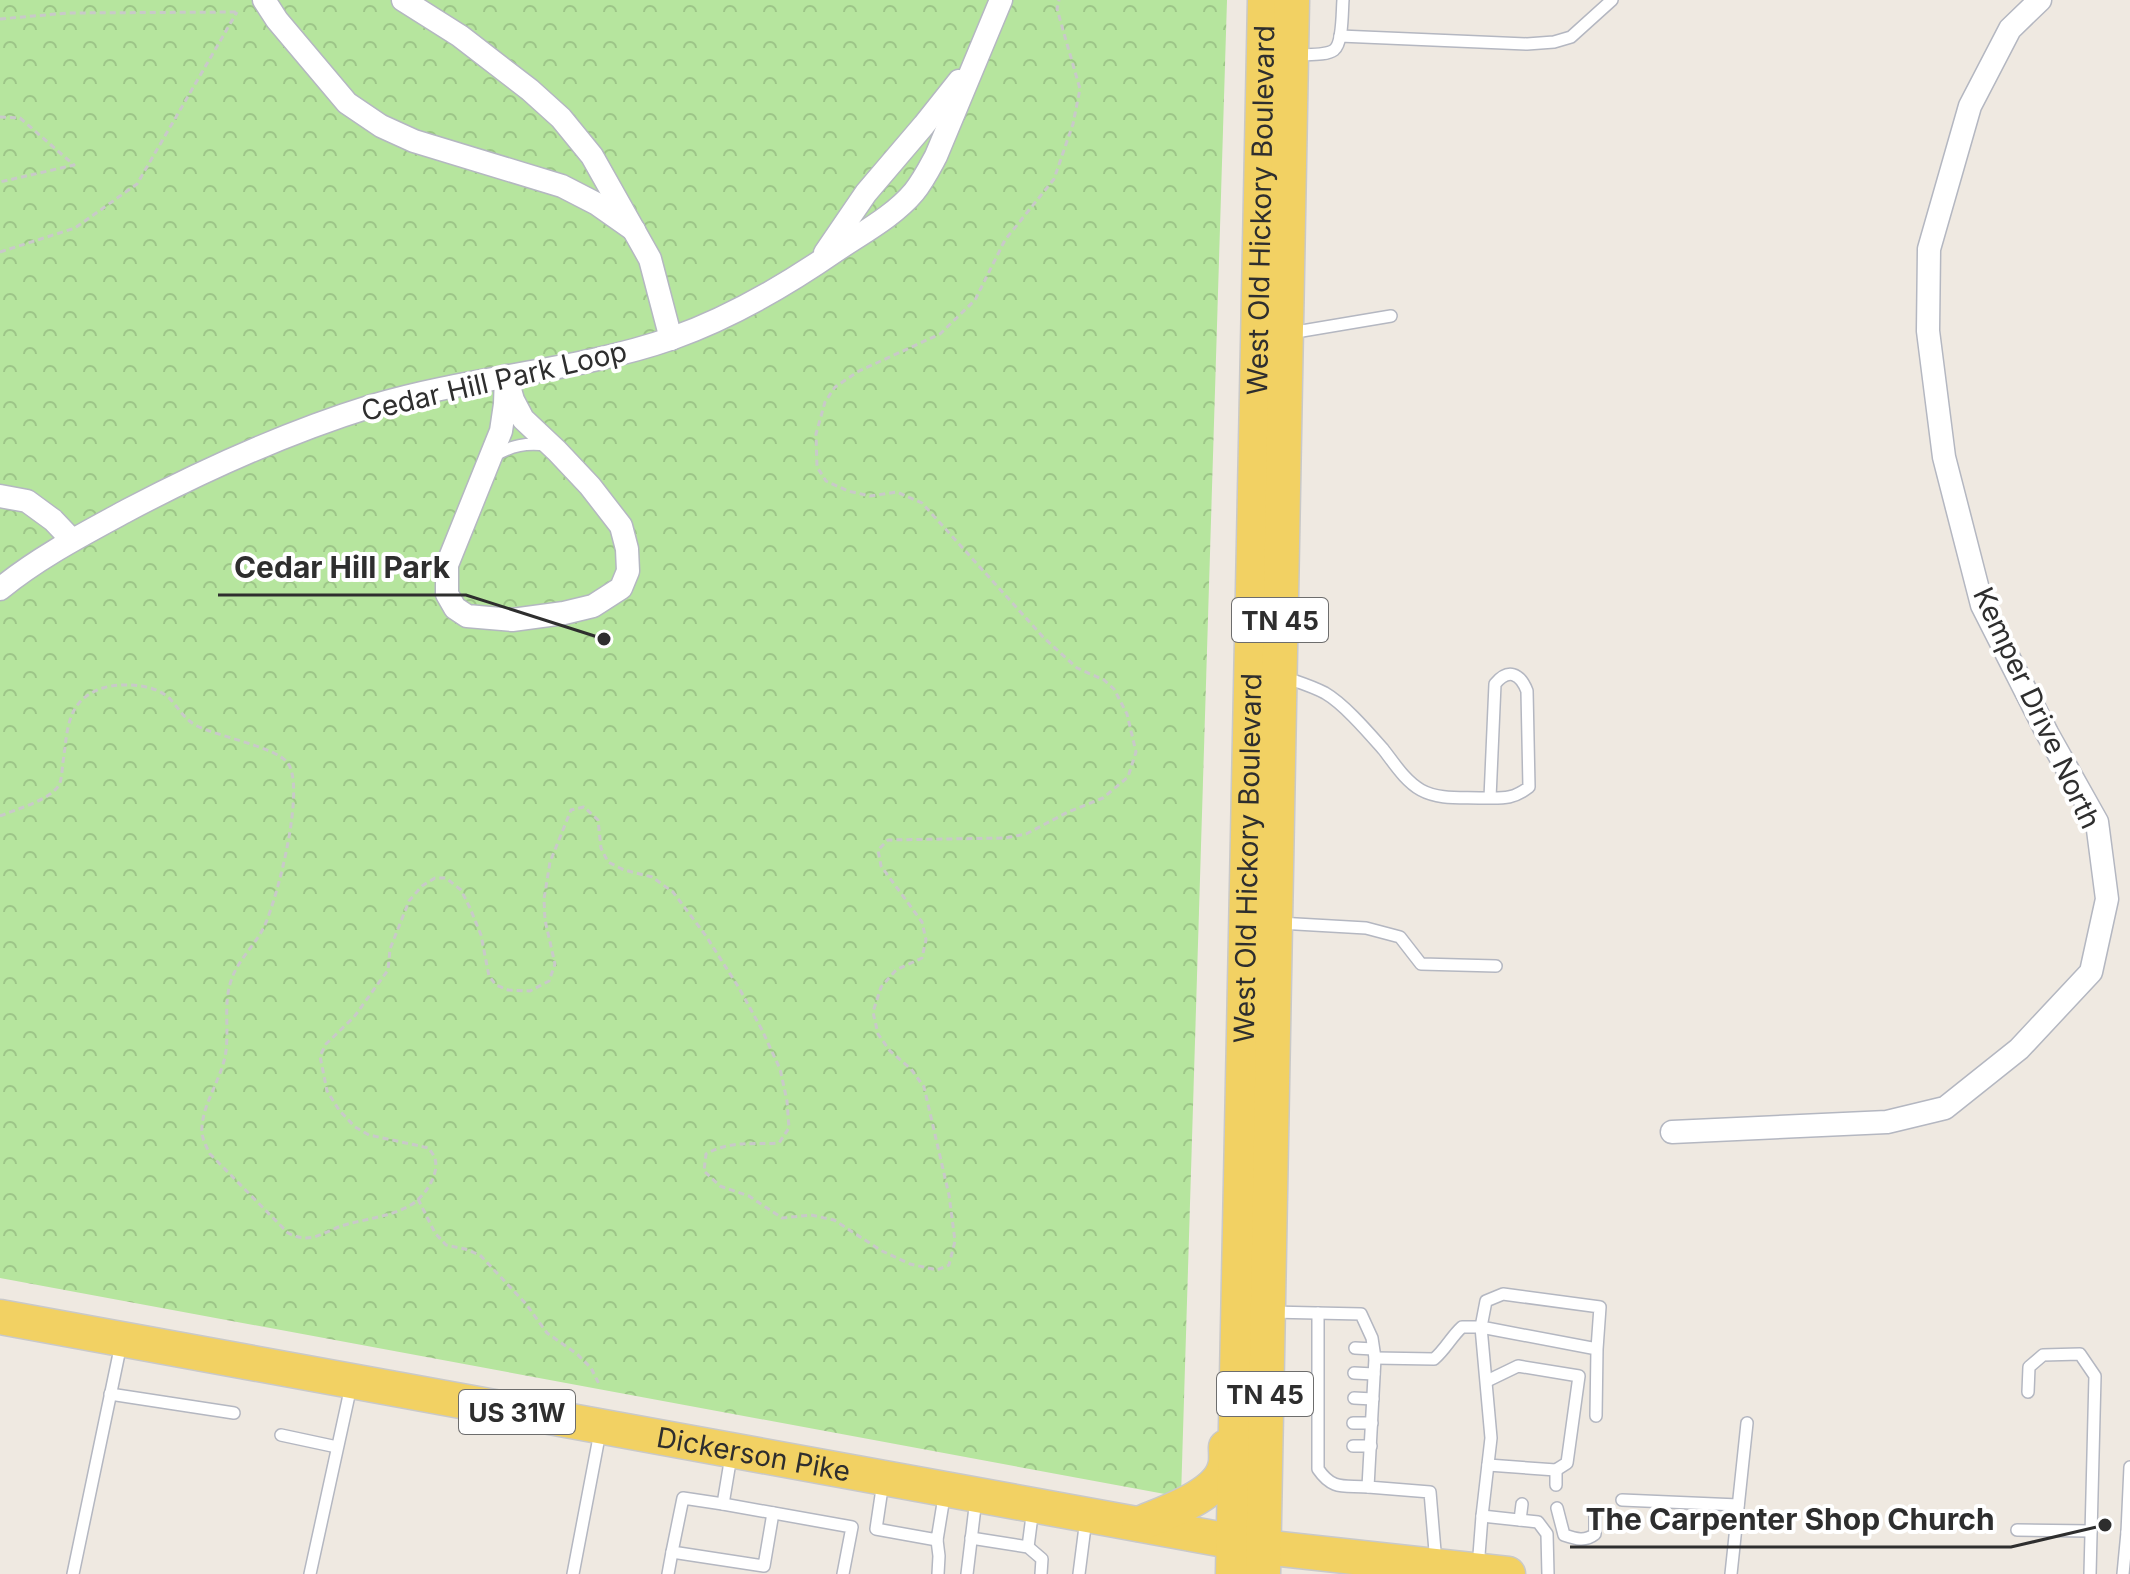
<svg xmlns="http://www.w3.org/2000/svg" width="2130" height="1574" viewBox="0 0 2130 1574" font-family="Inter,sans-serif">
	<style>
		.park { fill: url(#park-crowns) }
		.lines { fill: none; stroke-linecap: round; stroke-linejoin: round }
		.lane-casing { stroke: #b4b7c1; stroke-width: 14 }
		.street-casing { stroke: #b4b7c1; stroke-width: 25 }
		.primary-casing { stroke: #c9c9c9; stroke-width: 37 }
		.path { stroke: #c9c9c9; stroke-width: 3; stroke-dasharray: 6 4; stroke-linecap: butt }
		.lane { stroke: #fff; stroke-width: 11 }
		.street { stroke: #fff; stroke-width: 22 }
		.primary { stroke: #f2d163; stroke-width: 34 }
		.labels { text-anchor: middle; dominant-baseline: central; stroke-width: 8; stroke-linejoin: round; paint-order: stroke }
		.shield { fill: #fff; stroke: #6d6d6d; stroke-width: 2 }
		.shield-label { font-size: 26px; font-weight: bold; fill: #2e2e2e }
		.street-label { font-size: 28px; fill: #2e2e2e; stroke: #fff }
		.leader { fill: none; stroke: #2e2e2e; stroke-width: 3 }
		.callout-dot { fill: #2e2e2e; stroke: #fff; stroke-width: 3 }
		.callout-label { font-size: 30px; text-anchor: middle; font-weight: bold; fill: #2e2e2e; stroke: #fff; stroke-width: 8; stroke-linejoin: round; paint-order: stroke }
	</style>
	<defs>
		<pattern id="park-crowns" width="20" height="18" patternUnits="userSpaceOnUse" patternTransform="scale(2)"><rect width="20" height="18" fill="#b6e59e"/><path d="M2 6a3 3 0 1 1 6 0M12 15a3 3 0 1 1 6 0" fill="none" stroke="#9dc588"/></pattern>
	</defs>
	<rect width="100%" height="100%" fill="#efe9e1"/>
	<polygon class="park" points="0,0 1227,0 1181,1497 0,1278"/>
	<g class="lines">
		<defs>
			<g id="lane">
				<polyline points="1340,36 1527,44 1554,42 1571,37 1612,0"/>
				<path d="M1296,55C1307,54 1326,56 1334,50C1343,43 1342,11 1343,0"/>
				<polyline points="1290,333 1391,316"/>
				<path d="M494,456C512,445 526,443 546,445"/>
				<path d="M1284,677C1298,682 1312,686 1325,693C1344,704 1368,732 1383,749C1394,763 1405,781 1421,790C1439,800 1462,797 1482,798C1502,798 1512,800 1529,787L1527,691C1520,673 1508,668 1495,684L1490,798"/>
				<polyline points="1279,923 1366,928 1400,937 1421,964 1496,966"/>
				<polyline points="1271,1312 1361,1314 1372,1338 1375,1358 1368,1487 1430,1492 1436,1563"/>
				<path d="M1318,1313V1469C1333,1491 1344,1485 1368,1487"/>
				<polyline points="1355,1348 1373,1349"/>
				<path d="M1375,1358L1434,1359C1445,1350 1451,1337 1462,1327H1481L1491,1438L1482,1516L1478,1568"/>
				<polyline points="1354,1373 1374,1374"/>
				<polyline points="1487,1381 1518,1366 1579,1376 1567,1463 1556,1470 1488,1465"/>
				<polyline points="2028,1392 2029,1367 2043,1355 2080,1354 2095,1376 2090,1574"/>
				<polyline points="110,1394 234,1413"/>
				<polyline points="1354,1398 1373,1399"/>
				<polyline points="1596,1416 1597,1349 1600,1307 1503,1294 1486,1301 1481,1327 1597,1349"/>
				<polyline points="1353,1423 1372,1423"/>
				<polyline points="281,1435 337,1447"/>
				<polyline points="1353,1446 1371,1446"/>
				<polyline points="731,1456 723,1504 852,1527 843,1574"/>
				<polyline points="1556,1470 1556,1485"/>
				<polyline points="883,1482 876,1529 937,1540 945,1491"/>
				<polyline points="1622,1500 1738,1505"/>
				<polyline points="723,1504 683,1498 672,1552 764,1566 773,1513"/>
				<path d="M1557,1508L1564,1535C1576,1539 1585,1542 1595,1534V1511"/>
				<polyline points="1482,1516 1538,1522 1547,1534 1548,1574"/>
				<polyline points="1520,1520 1522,1504"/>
				<polyline points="2017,1530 2091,1531"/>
				<polyline points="2127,1532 2130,1467"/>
				<polyline points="971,1538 1028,1547 1042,1559 1041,1574"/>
				<polyline points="937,1540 939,1556 938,1574"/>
				<polyline points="1028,1547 1033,1508"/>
				<polyline points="73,1574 121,1344"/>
				<polyline points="310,1574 351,1386"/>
				<polyline points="573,1574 600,1432"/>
				<polyline points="668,1574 672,1552"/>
				<polyline points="967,1574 976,1499"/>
				<polyline points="1079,1574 1086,1519"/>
				<polyline points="1731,1574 1747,1423"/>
				<polyline points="2123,1574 2127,1532 2130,1532"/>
			</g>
			<g id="street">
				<polyline points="264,0 277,20 347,103 381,126 414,141 562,186 597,204 634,230"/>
				<polyline points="403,0 460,36 530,90 561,118 592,156 650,259 671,339"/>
				<polyline points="825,253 866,193 924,125 959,81"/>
				<polygon points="506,376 513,400 523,419 557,451 590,486 621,526 627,549 628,571 621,588 593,606 564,613 512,620 467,616 455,608 447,594 447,565 501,431 505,404"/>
				<polyline points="0,496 27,501 53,520 72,540"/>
				<path d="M0,589C39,557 84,534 128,510C206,469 288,432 372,406C471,376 576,372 673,338C732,317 785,286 837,250C862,233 894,216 914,192C923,181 929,169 936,156L1001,0"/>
				<polyline points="1672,1132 1887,1122 1945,1108 2019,1049 2091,972 2107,899 2097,822 2047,733 1982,605 1944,457 1928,331 1929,249 1970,106 2010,29 2040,0"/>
			</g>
			<g id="primary">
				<path id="s1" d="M0,1317L1263,1547L1508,1574"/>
				<path d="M1139,1524C1164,1513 1218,1496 1225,1467C1227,1461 1226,1453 1226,1447"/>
				<path id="s2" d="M1233,1574L1265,0"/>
				<polyline points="1263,1574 1292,0"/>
			</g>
		</defs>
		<use href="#lane" class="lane-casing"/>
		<use href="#street" class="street-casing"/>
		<use href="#primary" class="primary-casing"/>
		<g class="path">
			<polyline points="0,19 68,13 237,12"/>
			<polyline points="0,117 20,118 74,165 0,182"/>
			<polyline points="0,252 75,228 137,184 237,12"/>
			<path d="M0,816C16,809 49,801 59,785C62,779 62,769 63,762C68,729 66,700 103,688C123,682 157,684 171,700C180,710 185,720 197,726C217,736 274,747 287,762C307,785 277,900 264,927C255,945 239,959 232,978C223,1001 229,1027 226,1051C223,1076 204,1101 202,1126C201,1137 205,1144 210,1154L288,1233C313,1246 324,1230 348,1224C367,1219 391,1216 409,1206C423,1199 440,1175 435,1159C434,1155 431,1152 429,1148L369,1135L355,1127L339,1110L327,1091L320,1056L326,1044L354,1017L388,970L390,949L409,901L422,886L435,878H446L461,890L470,908L481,935L489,976L496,985L508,990L530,991L549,981L555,964L545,920L544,899L550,862L571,810L584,807L598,820L601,848L608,862L624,870L652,877L673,892L706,936L739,988L762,1030L780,1069L787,1101L789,1128L779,1143C751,1145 731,1140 706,1154L704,1171L720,1186L749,1196L782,1218L811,1215L834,1220L882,1251L910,1264L937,1270L949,1265L955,1241L949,1195L924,1087L911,1069L890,1051L878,1034L873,1012L881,987L896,970L922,958L926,940L922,922L881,866L878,850L888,840L1005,838L1026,834L1068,812L1103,798L1128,777L1136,752L1127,714L1114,689L1104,680L1077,668L1044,638L922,503L897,492L870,496L848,491L826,481L817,467L816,434L825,402L835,387L859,371L940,334L975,300L1005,240L1054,179L1073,124L1080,89L1057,9L1059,0"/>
			<polyline points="418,1199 435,1233 446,1245 465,1249 480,1255 526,1304 547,1333 577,1354 591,1368 599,1384"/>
		</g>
		<use href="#lane" class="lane"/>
		<use href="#street" class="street"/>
		<use href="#primary" class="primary"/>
	</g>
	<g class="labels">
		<g class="shield">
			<rect x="1232" y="598" width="96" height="44" rx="6"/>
			<rect x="1217" y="1372" width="96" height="44" rx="6"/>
			<rect x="459" y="1390" width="116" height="44" rx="6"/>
		</g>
		<g class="shield-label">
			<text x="1280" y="620">TN 45</text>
			<text x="1265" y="1394">TN 45</text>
			<text x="517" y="1412">US 31W</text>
		</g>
		<g class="street-label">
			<text stroke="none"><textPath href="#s2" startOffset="1364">West Old Hickory Boulevard</textPath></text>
			<text transform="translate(494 381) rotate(-13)">Cedar Hill Park Loop</text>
			<text transform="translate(2037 708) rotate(65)">Kemper Drive North</text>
			<text stroke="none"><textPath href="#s2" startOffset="716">West Old Hickory Boulevard</textPath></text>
			<text stroke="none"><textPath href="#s1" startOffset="766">Dickerson Pike</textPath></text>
		</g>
	</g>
	<path class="leader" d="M604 639L466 595H218M2105 1525L2011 1547H1570"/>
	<g class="callout-dot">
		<circle cx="604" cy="639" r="8"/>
		<circle cx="2105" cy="1525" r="8"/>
	</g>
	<g class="callout-label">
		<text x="342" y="578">Cedar Hill Park</text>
		<text x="1790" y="1530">The Carpenter Shop Church</text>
	</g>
</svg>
